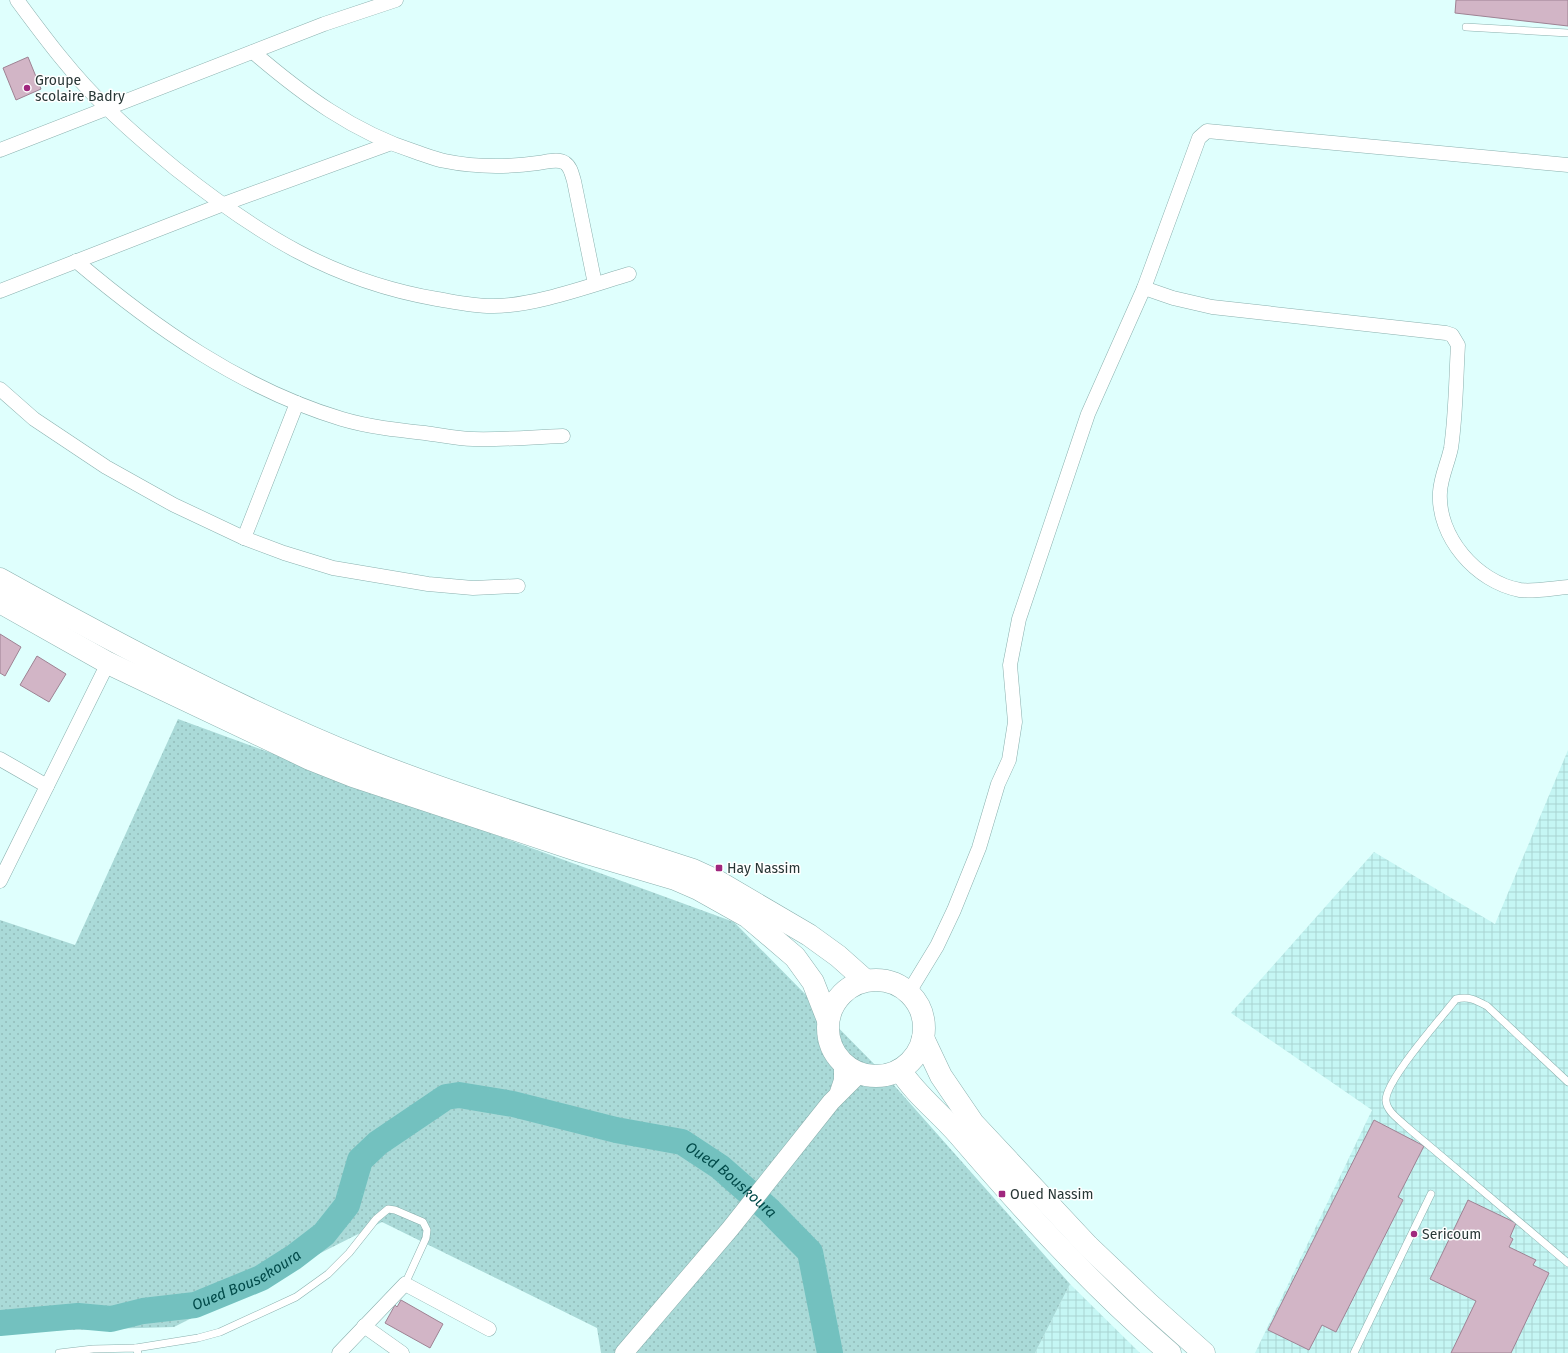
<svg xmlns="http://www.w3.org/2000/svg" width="1568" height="1353" viewBox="0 0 1568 1353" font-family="'Fira Sans',sans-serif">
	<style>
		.industrial { fill: url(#industrial-grid) }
		.grass { fill: url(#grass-dots) }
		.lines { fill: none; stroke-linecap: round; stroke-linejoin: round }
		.river { stroke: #73c1bf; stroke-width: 26 }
		.building { fill: #d2b5c6; stroke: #9e8293 }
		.service-casing { stroke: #8ab0ae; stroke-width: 8 }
		.minor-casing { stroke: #8ab0ae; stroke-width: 15 }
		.tertiary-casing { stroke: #8ab0ae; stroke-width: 19 }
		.primary-casing { stroke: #8ab0ae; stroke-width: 23 }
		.service { stroke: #fff; stroke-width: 7 }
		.minor { stroke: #fff; stroke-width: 14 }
		.tertiary { stroke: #fff; stroke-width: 18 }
		.primary { stroke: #fff; stroke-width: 22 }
		.poi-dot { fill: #a0277e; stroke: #fff; stroke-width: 1.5 }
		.labels { text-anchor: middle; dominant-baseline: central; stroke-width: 3; stroke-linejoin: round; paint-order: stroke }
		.poi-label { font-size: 14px; fill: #283736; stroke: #fff; text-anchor: start }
		.water-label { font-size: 15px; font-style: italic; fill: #004a49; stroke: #fff }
	</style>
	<defs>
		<pattern id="industrial-grid" width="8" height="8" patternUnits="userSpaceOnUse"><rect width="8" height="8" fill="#c5f6f4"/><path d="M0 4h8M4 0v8" fill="none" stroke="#a9d4d2"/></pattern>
		<pattern id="grass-dots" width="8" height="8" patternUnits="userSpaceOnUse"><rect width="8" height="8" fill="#aadad8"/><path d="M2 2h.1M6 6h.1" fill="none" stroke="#92bcba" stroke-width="1.8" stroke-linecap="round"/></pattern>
	</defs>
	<rect width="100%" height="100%" fill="#dffffd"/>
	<g class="industrial">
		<polygon points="1568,750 1568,1353 1255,1353 1372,1110 1231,1013 1374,852 1495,924"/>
		<polygon points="1070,1284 1140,1353 1035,1353"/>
	</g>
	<polygon class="grass" points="178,719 734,922 885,1075 1070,1284 1035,1353 601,1353 597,1328 382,1222 174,1327 0,1332 0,920 75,945"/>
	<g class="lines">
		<path class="river" id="s1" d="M0,1323L78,1316L111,1319L143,1311L195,1305L261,1278L294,1257L324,1234L347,1205L360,1160L378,1143L446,1097L459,1095L513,1104L616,1130L682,1142L720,1167L769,1210L810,1252L830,1353"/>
	</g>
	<g class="building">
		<polygon points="1456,0 1568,0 1568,26 1455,13"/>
		<polygon points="28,57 41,89 16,100 3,68"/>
		<polygon points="0,634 21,647 5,676 0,673"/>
		<polygon points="37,656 66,674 49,702 20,685"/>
		<polygon points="1374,1120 1424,1146 1398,1197 1403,1200 1336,1332 1322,1325 1309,1350 1268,1330"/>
		<polygon points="1468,1200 1516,1223 1510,1237 1513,1239 1509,1247 1536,1260 1533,1265 1549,1273 1511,1353 1451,1353 1476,1301 1430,1279"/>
		<polygon points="401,1300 443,1324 430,1348 385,1323 395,1305 397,1307"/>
	</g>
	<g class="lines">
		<defs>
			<g id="service">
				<polyline points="1466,27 1568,33"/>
				<path d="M1568,1082L1487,1006C1476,1000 1469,996 1456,999C1442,1017 1384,1082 1386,1101C1387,1112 1400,1120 1407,1127L1568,1263"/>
				<polyline points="136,1348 198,1338 220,1332 296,1297 328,1274 349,1253 376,1219 388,1209 395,1210 423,1222 427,1230 426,1238 405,1284"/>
				<polyline points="59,1353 93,1349 136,1348 138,1353"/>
				<polyline points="1354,1353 1431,1194"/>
			</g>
			<g id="minor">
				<path d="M17,0C45,38 74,77 108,109C129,130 153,150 176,169C258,234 332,281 437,299C455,302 473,306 491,306C531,307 589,286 629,274"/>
				<path d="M253,52C302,94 353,132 416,152C425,155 435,159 445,161C474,167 509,167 538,163C547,162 558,158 565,163C571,167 572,175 574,181L595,284"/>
				<polyline points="0,150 324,24 396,0"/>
				<path d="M76,261C154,327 242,389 342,419C369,427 397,430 425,433C441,435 457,439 473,439C503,440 533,437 563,436"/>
				<path d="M1144,288L1173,298L1212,307L1446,333L1452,335L1458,345C1456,378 1456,414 1451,448C1448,463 1441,476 1440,492C1437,536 1476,582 1520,590C1533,592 1554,588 1568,587"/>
				<polyline points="0,291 221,205 389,144"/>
				<polyline points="0,389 34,419 106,467 174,505 244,538 284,553 333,568 428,584 473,588 518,586"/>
				<polyline points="244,538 297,403"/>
				<polyline points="0,759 47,786"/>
				<polyline points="0,881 108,663"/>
				<polyline points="909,992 937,946 954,910 979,848 998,784 1009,760 1015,722 1010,665 1019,619 1088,414 1144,288 1199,138 1207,131 1568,165"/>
				<polyline points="364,1326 402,1353"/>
				<polyline points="339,1353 405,1284 489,1329"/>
			</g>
			<g id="tertiary">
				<polyline points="839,1092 843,1080 843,1064"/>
				<polyline points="624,1353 730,1229 831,1102 860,1073"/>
			</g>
			<g id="primary">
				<path d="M0,579C119,645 239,709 366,760C473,802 584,834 693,870L717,881L809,935L838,956L865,980"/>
				<polyline points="0,602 108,663 310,759 353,776 580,851 675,879 698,889 748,917 795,957 813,982 828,1020"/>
				<circle cx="876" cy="1028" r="48"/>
				<polyline points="923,1038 941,1076 973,1123 1088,1246 1148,1303 1204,1353"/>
				<path d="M900,1070C916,1095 939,1112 959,1135C1025,1212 1093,1287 1170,1353"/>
			</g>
		</defs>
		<use href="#service" class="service-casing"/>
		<use href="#minor" class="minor-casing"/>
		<use href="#tertiary" class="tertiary-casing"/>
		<use href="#primary" class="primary-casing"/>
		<use href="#service" class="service"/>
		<use href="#minor" class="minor"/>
		<use href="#tertiary" class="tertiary"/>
		<use href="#primary" class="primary"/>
	</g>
	<g class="poi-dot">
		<circle cx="27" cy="88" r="4"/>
		<rect x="715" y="864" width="8" height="8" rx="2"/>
		<rect x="998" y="1190" width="8" height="8" rx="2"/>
		<circle cx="1414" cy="1234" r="4"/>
	</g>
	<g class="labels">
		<g class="poi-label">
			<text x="35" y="80">Groupe<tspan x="35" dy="16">scolaire Badry</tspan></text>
			<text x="727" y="868">Hay Nassim</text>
			<text x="1010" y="1194">Oued Nassim</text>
			<text x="1422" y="1234">Sericoum</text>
		</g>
		<g class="water-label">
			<text stroke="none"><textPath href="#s1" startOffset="839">Oued Bouskoura</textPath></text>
			<text stroke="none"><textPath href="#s1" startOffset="254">Oued Bousekoura</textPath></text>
		</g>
	</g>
</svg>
